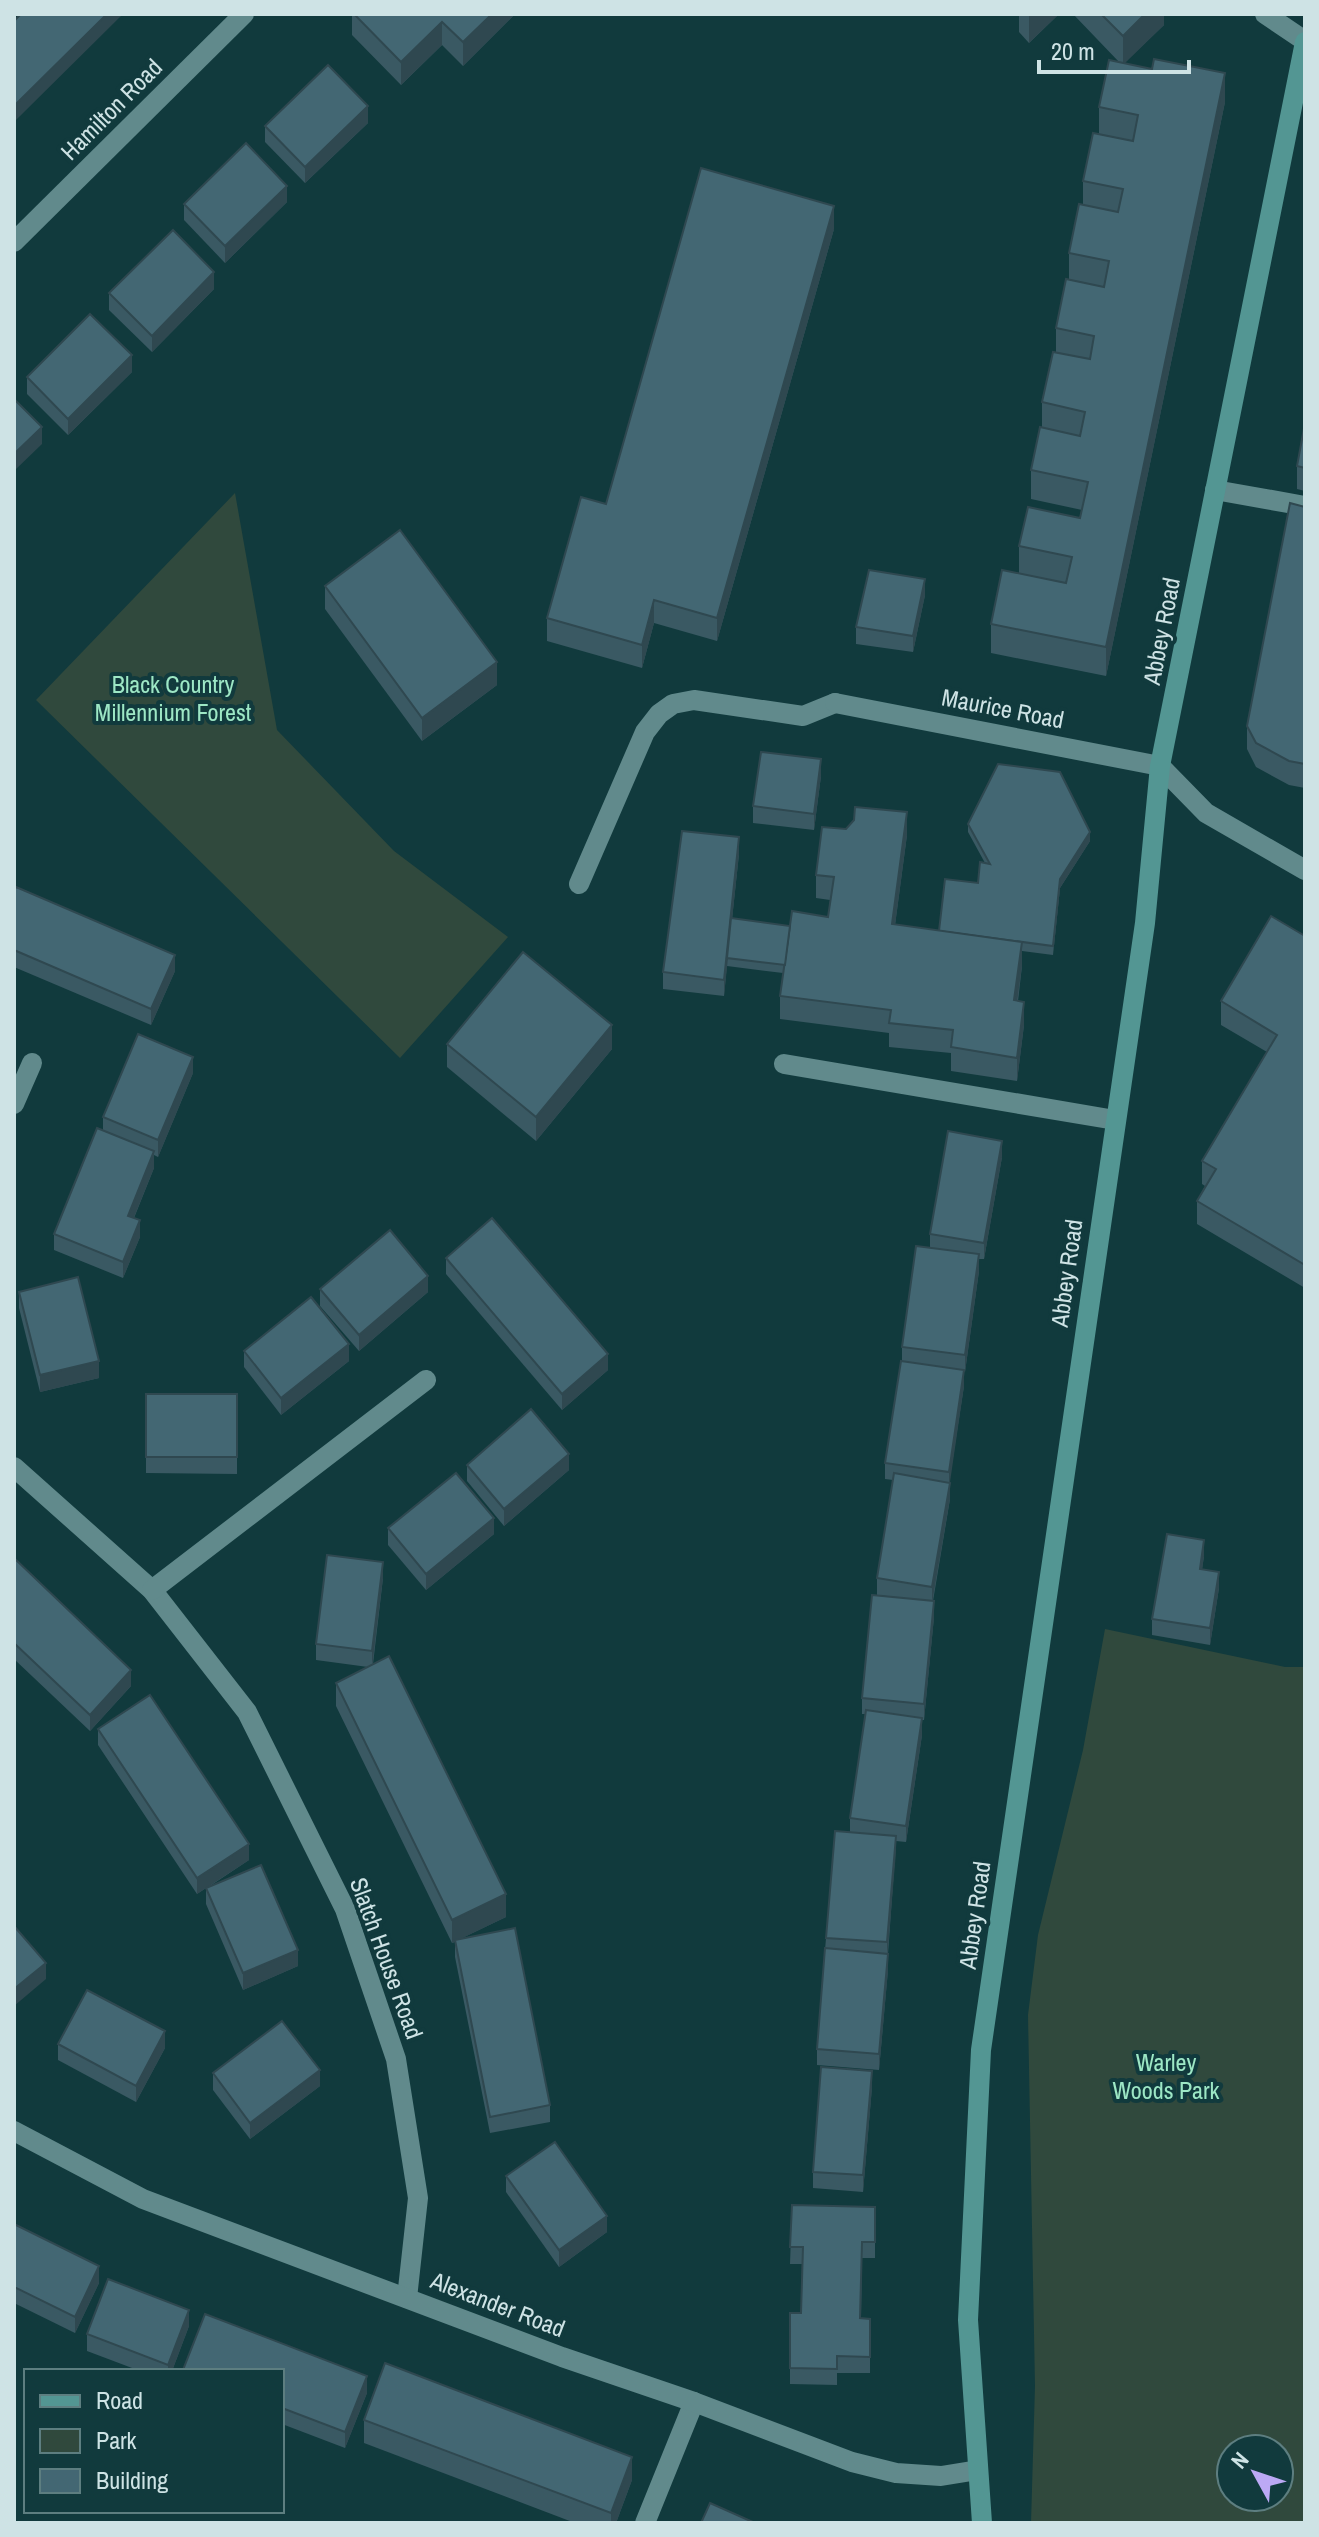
<svg xmlns="http://www.w3.org/2000/svg" width="1319" height="2537" viewBox="0 0 1319 2537" font-family="'Archivo Narrow',sans-serif">
	<style>
		.green { fill: #30493d; fill-rule: evenodd }
		.lines { fill: none; stroke-linecap: round; stroke-linejoin: round }
		.lane { stroke: #618a8c; stroke-width: 20 }
		.street { stroke: #618a8c; stroke-width: 20 }
		.secondary { stroke: #539693; stroke-width: 20 }
		.wall { fill: #3a5963 }
		.shaded-wall { fill: #2f4850 }
		.building { fill: #436773; stroke: #2f4850; stroke-width: 2 }
		.labels { text-anchor: middle; dominant-baseline: central; stroke-width: 8; stroke-linejoin: round; paint-order: stroke }
		.street-label { font-size: 24px; fill: #cee3e5; stroke: #113a3d }
		.park-label { font-size: 24px; fill: #9de7c5; stroke: #113a3d }
	</style>
	<rect width="100%" height="100%" fill="#113a3d"/>
	<g class="green">
		<polygon points="235,493 277,730 394,851 508,937 400,1058 36,700"/>
		<path d="M1105,1629L1285,1667H1305V2523H1031L1035,2386L1028,2015L1038,1935L1083,1750ZM1231,2449H1279V2497H1231Z"/>
	</g>
	<g class="lines">
		<g class="lane">
			<polyline points="1215,490 1305,506"/>
			<polyline points="579,884 645,732 659,714 673,704 694,700 803,716 835,703"/>
			<polyline points="784,1064 1115,1120"/>
			<polyline points="645,2523 694,2402"/>
		</g>
		<g class="street">
			<polyline points="1265,14 1305,41"/>
			<polyline points="14,242 244,14"/>
			<polyline points="835,703 1160,766 1206,813 1305,870"/>
			<polyline points="14,1104 32,1063"/>
			<polyline points="14,1467 152,1590 247,1712 345,1909 396,2059 418,2198 407,2298"/>
			<polyline points="152,1590 426,1380"/>
			<polyline points="14,2131 143,2199 562,2357 694,2402 852,2462 896,2473 941,2476 978,2470"/>
		</g>
		<polyline class="secondary" points="982,2523 968,2320 981,2050 1145,923 1160,766 1305,42"/>
	</g>
	<g class="wall">
		<polygon points="21,14 16,120 14,118 14,21"/>
		<polygon points="352,14 515,14 463,66 442,45 401,85 352,35"/>
		<polygon points="1019,14 1059,14 1029,43 1019,32"/>
		<polygon points="1073,14 1164,14 1164,25 1124,63 1225,102 1106,676 991,653 991,624 1019,574 1019,546 1080,518 1082,510 1031,499 1031,470 1042,428 1042,402 1056,353 1056,328 1069,280 1069,253 1083,205 1083,181 1099,134 1099,107 1120,63"/>
		<polygon points="368,123 305,183 265,142 265,126"/>
		<polygon points="287,202 225,263 184,220 184,204"/>
		<polygon points="834,229 717,641 654,623 642,668 547,641 547,618 606,504"/>
		<polygon points="214,289 152,352 109,310 109,293"/>
		<polygon points="132,372 68,435 27,394 27,377"/>
		<polygon points="1305,423 1305,491 1297,489 1297,466"/>
		<polygon points="1305,507 1305,788 1289,785 1256,767 1247,749 1247,726"/>
		<polygon points="325,586 497,685 422,741 325,609"/>
		<polygon points="925,595 913,652 856,644 856,627"/>
		<polygon points="821,776 814,830 753,823 753,806"/>
		<polygon points="968,824 1090,841 1060,888 1053,955 1022,951 1022,966 1018,1001 1024,1025 1017,1081 951,1071 951,1053 889,1047 889,1033 780,1019 780,996 783,973 727,966 727,964 724,996 663,989 663,972 739,854 732,919 790,926 828,917 830,900 816,898 816,875 907,835 895,925 939,931 978,883 985,863 968,832"/>
		<polygon points="14,891 175,971 151,1025 14,967"/>
		<polygon points="1305,936 1305,1288 1197,1224 1197,1201 1205,1186 1202,1184 1202,1161 1267,1052 1221,1025 1221,1001"/>
		<polygon points="447,1044 612,1049 536,1141 447,1067"/>
		<polygon points="193,1073 158,1157 154,1155 154,1168 134,1218 140,1237 123,1278 54,1250 54,1234 103,1130 103,1117"/>
		<polygon points="1002,1157 984,1259 979,1259 979,1271 965,1372 964,1371 964,1386 949,1483 950,1499 933,1601 934,1617 924,1720 922,1720 922,1735 906,1842 896,1841 888,1954 888,1970 879,2070 817,2065 817,2049 826,1938 850,1832 850,1818 866,1714 862,1714 862,1698 887,1596 877,1595 877,1578 893,1480 885,1479 885,1463 902,1361 902,1347 930,1248 930,1234"/>
		<polygon points="446,1258 608,1370 562,1410 446,1274"/>
		<polygon points="320,1289 428,1292 359,1351 320,1306"/>
		<polygon points="19,1292 99,1378 40,1392 19,1308"/>
		<polygon points="244,1351 349,1361 281,1415 244,1367"/>
		<polygon points="146,1394 237,1394 237,1474 146,1473"/>
		<polygon points="467,1465 569,1470 504,1526 467,1481"/>
		<polygon points="388,1528 494,1534 426,1590 388,1545"/>
		<polygon points="1204,1556 1202,1569 1219,1588 1210,1645 1152,1635 1152,1619"/>
		<polygon points="14,1558 131,1686 90,1731 14,1659"/>
		<polygon points="383,1578 373,1664 506,1917 460,1939 550,2105 550,2122 490,2133 455,1957 455,1942 452,1943 336,1706 336,1683 368,1667 316,1660 316,1644"/>
		<polygon points="98,1729 249,1860 207,1888 298,1966 243,1990 206,1904 206,1888 197,1894 98,1745"/>
		<polygon points="58,2044 165,2048 136,2102 58,2060"/>
		<polygon points="213,2073 320,2086 250,2139 213,2090"/>
		<polygon points="872,2087 863,2192 813,2188 813,2172"/>
		<polygon points="506,2176 607,2232 559,2267 506,2192"/>
		<polygon points="792,2205 875,2207 875,2258 862,2258 861,2318 870,2319 870,2373 837,2373 837,2385 790,2384 790,2313 801,2313 802,2264 790,2264"/>
		<polygon points="14,2224 99,2283 75,2333 14,2303"/>
		<polygon points="205,2314 367,2376 367,2393 345,2448 282,2424 282,2371 183,2371"/>
		<polygon points="189,2326 172,2371 140,2371 87,2351 87,2334"/>
		<polygon points="364,2420 632,2480 616,2523 575,2523 364,2443"/>
	</g>
	<g class="shaded-wall">
		<polygon points="107,14 123,14 16,120 16,104"/>
		<polygon points="492,14 515,14 463,66 463,42"/>
		<polygon points="1029,14 1059,14 1029,43"/>
		<polygon points="1145,14 1164,14 1164,25 1123,65 1123,36"/>
		<polygon points="442,22 442,45 401,85 401,62"/>
		<polygon points="1225,73 1225,102 1106,676 1106,647"/>
		<polygon points="368,106 368,123 305,183 305,167"/>
		<polygon points="287,186 287,202 225,263 225,246"/>
		<polygon points="834,206 834,229 717,641 717,618"/>
		<polygon points="214,272 214,289 152,352 152,336"/>
		<polygon points="132,355 132,372 68,435 68,419"/>
		<polygon points="42,427 42,444 14,471 14,454"/>
		<polygon points="925,579 925,595 913,652 913,636"/>
		<polygon points="654,600 654,623 642,668 642,645"/>
		<polygon points="497,662 497,685 422,741 422,718"/>
		<polygon points="821,759 821,776 814,830 814,814"/>
		<polygon points="907,812 907,835 892,948 892,924"/>
		<polygon points="1090,832 1090,841 1060,888 1053,955 1060,879"/>
		<polygon points="739,837 739,854 724,996 724,980"/>
		<polygon points="1022,942 1022,966 1014,1024 1014,1000"/>
		<polygon points="175,955 175,971 151,1025 151,1009"/>
		<polygon points="1024,1002 1024,1025 1017,1081 1017,1058"/>
		<polygon points="612,1025 612,1049 536,1141 536,1117"/>
		<polygon points="193,1057 193,1073 158,1157 158,1140"/>
		<polygon points="1002,1141 1002,1157 984,1259 984,1243"/>
		<polygon points="154,1151 154,1168 128,1232 128,1216"/>
		<polygon points="140,1220 140,1237 123,1278 123,1262"/>
		<polygon points="979,1254 979,1271 965,1372 965,1355"/>
		<polygon points="428,1276 428,1292 359,1351 359,1335"/>
		<polygon points="349,1344 349,1361 281,1415 281,1398"/>
		<polygon points="608,1354 608,1370 562,1410 562,1394"/>
		<polygon points="99,1361 99,1378 40,1392 40,1375"/>
		<polygon points="964,1370 964,1386 949,1489 949,1472"/>
		<polygon points="569,1454 569,1470 504,1526 504,1509"/>
		<polygon points="950,1483 950,1499 932,1603 932,1587"/>
		<polygon points="494,1518 494,1534 426,1590 426,1574"/>
		<polygon points="1204,1540 1204,1556 1200,1585 1200,1569"/>
		<polygon points="383,1562 383,1578 372,1667 372,1651"/>
		<polygon points="1219,1572 1219,1588 1210,1645 1210,1628"/>
		<polygon points="934,1601 934,1617 924,1720 924,1704"/>
		<polygon points="131,1670 131,1686 90,1731 90,1715"/>
		<polygon points="922,1718 922,1735 906,1842 906,1826"/>
		<polygon points="896,1836 896,1852 887,1959 887,1942"/>
		<polygon points="249,1844 249,1860 197,1894 197,1878"/>
		<polygon points="506,1894 506,1917 452,1943 452,1920"/>
		<polygon points="298,1950 298,1966 243,1990 243,1973"/>
		<polygon points="888,1954 888,1970 879,2070 879,2054"/>
		<polygon points="46,1963 46,1979 14,2006 14,1989"/>
		<polygon points="165,2031 165,2048 136,2102 136,2086"/>
		<polygon points="320,2070 320,2086 250,2139 250,2123"/>
		<polygon points="872,2071 872,2087 863,2192 863,2175"/>
		<polygon points="607,2216 607,2232 559,2267 559,2250"/>
		<polygon points="99,2266 99,2283 75,2333 75,2317"/>
		<polygon points="189,2310 189,2326 172,2371 168,2371 168,2365"/>
		<polygon points="367,2376 367,2393 345,2448 345,2432"/>
		<polygon points="632,2457 632,2480 616,2523 611,2523 611,2513"/>
	</g>
	<g class="building">
		<polygon points="21,14 107,14 16,104 14,102 14,21"/>
		<polygon points="354,14 492,14 463,42 442,22 401,62"/>
		<polygon points="1101,14 1145,14 1123,36"/>
		<polygon points="1154,59 1225,73 1106,647 991,624 1002,570 1066,583 1072,557 1019,546 1028,507 1080,518 1088,482 1031,470 1040,427 1080,436 1085,412 1042,402 1053,352 1090,359 1094,336 1056,328 1066,279 1104,287 1109,261 1069,253 1079,204 1118,212 1123,189 1083,181 1093,133 1133,141 1138,115 1099,107 1109,60 1152,69"/>
		<polygon points="328,65 368,106 305,167 265,126"/>
		<polygon points="246,143 287,186 225,246 184,204"/>
		<polygon points="701,168 834,206 717,618 654,600 642,645 547,618 581,497 606,504"/>
		<polygon points="173,230 214,272 152,336 109,293"/>
		<polygon points="90,314 132,355 68,419 27,377"/>
		<polygon points="14,399 42,427 14,454"/>
		<polygon points="1305,423 1305,468 1297,466"/>
		<polygon points="1290,503 1305,507 1305,764 1289,761 1256,743 1247,726"/>
		<polygon points="400,530 497,662 422,718 325,586"/>
		<polygon points="869,570 925,579 913,636 856,627"/>
		<polygon points="761,752 821,759 814,814 753,806"/>
		<polygon points="998,764 1060,772 1090,832 1060,879 1053,946 939,931 945,879 978,883 980,862 990,864 968,824"/>
		<polygon points="855,807 907,812 892,924 1022,942 1014,1000 1024,1002 1017,1058 951,1047 953,1030 889,1023 891,1010 780,996 792,911 828,917 834,877 816,875 822,827 846,829 854,820"/>
		<polygon points="682,831 739,837 724,980 663,972"/>
		<polygon points="16,887 175,955 151,1009 14,950 14,891"/>
		<polygon points="1271,916 1305,936 1305,1265 1197,1201 1216,1169 1202,1161 1277,1035 1221,1001"/>
		<polygon points="731,918 790,926 785,965 727,958"/>
		<polygon points="523,952 612,1025 536,1117 447,1044"/>
		<polygon points="138,1034 193,1057 158,1140 103,1117"/>
		<polygon points="97,1128 154,1151 128,1216 140,1220 123,1262 54,1234"/>
		<polygon points="948,1131 1002,1141 984,1243 930,1234"/>
		<polygon points="492,1218 608,1354 562,1394 446,1258"/>
		<polygon points="390,1230 428,1276 359,1335 320,1289"/>
		<polygon points="916,1246 979,1254 965,1355 902,1347"/>
		<polygon points="78,1277 99,1361 40,1375 19,1292"/>
		<polygon points="311,1297 349,1344 281,1398 244,1351"/>
		<polygon points="901,1361 964,1370 949,1472 885,1463"/>
		<rect x="146" y="1394" width="91" height="63"/>
		<polygon points="531,1409 569,1454 504,1509 467,1465"/>
		<polygon points="456,1473 494,1518 426,1574 388,1528"/>
		<polygon points="894,1473 950,1483 932,1587 877,1578"/>
		<polygon points="1167,1534 1204,1540 1200,1569 1219,1572 1210,1628 1152,1619"/>
		<polygon points="327,1555 383,1562 372,1651 316,1644"/>
		<polygon points="14,1558 131,1670 90,1715 14,1643"/>
		<polygon points="872,1595 934,1601 924,1704 862,1698"/>
		<polygon points="389,1656 506,1894 452,1920 336,1683"/>
		<polygon points="150,1695 249,1844 197,1878 98,1729"/>
		<polygon points="866,1710 922,1718 906,1826 850,1818"/>
		<polygon points="835,1831 896,1836 887,1942 826,1938"/>
		<polygon points="261,1865 298,1950 243,1973 206,1888"/>
		<polygon points="14,1926 46,1963 14,1989"/>
		<polygon points="515,1928 550,2105 490,2117 455,1940"/>
		<polygon points="825,1948 888,1954 879,2054 817,2049"/>
		<polygon points="87,1990 165,2031 136,2086 58,2044"/>
		<polygon points="282,2021 320,2070 250,2123 213,2073"/>
		<polygon points="821,2067 872,2071 863,2175 813,2172"/>
		<polygon points="555,2142 607,2216 559,2250 506,2176"/>
		<polygon points="792,2205 875,2207 875,2242 862,2242 860,2318 870,2319 870,2357 837,2356 837,2369 790,2368 790,2313 801,2313 803,2247 790,2247"/>
		<polygon points="14,2224 99,2266 75,2317 14,2287"/>
		<polygon points="108,2279 189,2310 168,2365 87,2334"/>
		<polygon points="205,2314 367,2376 345,2432 282,2408 282,2371 186,2371 183,2370"/>
		<polygon points="385,2363 632,2457 611,2513 364,2420"/>
		<polygon points="710,2503 755,2523 701,2523"/>
	</g>
	<g class="labels">
		<g class="street-label">
			<text transform="translate(111 109) rotate(-45)">Hamilton Road</text>
			<text transform="translate(1161 631) rotate(-79)">Abbey Road</text>
			<text transform="translate(1003 708) rotate(11)">Maurice Road</text>
			<text transform="translate(1066 1273) rotate(-82)">Abbey Road</text>
			<text transform="translate(974 1915) rotate(-82)">Abbey Road</text>
			<text transform="translate(387 1958) rotate(70)">Slatch House Road</text>
			<text transform="translate(498 2304) rotate(21)">Alexander Road</text>
		</g>
		<g class="park-label">
			<text x="173" y="684">Black Country<tspan x="173" dy="28">Millennium Forest</tspan></text>
			<text x="1166" y="2062">Warley<tspan x="1166" dy="28">Woods Park</tspan></text>
		</g>
	</g>
	<rect width="1319" height="2537" fill="none" stroke="#cee3e5" stroke-width="32"/>
	<rect x="24" y="2369" width="260" height="144" fill="#113a3d" stroke="#5d7e80" stroke-width="2"/>
	<rect x="40" y="2395" width="40" height="12" fill="#539693" stroke="#5d7e80" stroke-width="2"/>
	<text x="96" y="2409" font-size="24" fill="#cee3e5">Road</text>
	<rect x="40" y="2429" width="40" height="24" fill="#30493d" stroke="#5d7e80" stroke-width="2"/>
	<text x="96" y="2449" font-size="24" fill="#cee3e5">Park</text>
	<rect x="40" y="2469" width="40" height="24" fill="#436773" stroke="#5d7e80" stroke-width="2"/>
	<text x="96" y="2489" font-size="24" fill="#cee3e5">Building</text>
	<g transform="translate(1255 2473) rotate(310)"><circle r="38" fill="#113a3d" stroke="#5d7e80" stroke-width="2"/>
	<path d="M0-6L14 30L0 20L-14 30Z" fill="#bca9f5"/>
	<text y="-12" font-size="22" font-weight="bold" text-anchor="middle" fill="#cee3e5">N</text>
	</g>
	<path d="M1039 60v12h150v-12" fill="none" stroke="#cee3e5" stroke-width="4"/>
	<text x="1051" y="60" font-size="24" fill="#cee3e5" stroke="#113a3d" stroke-width="6" paint-order="stroke">20 m</text>
</svg>
